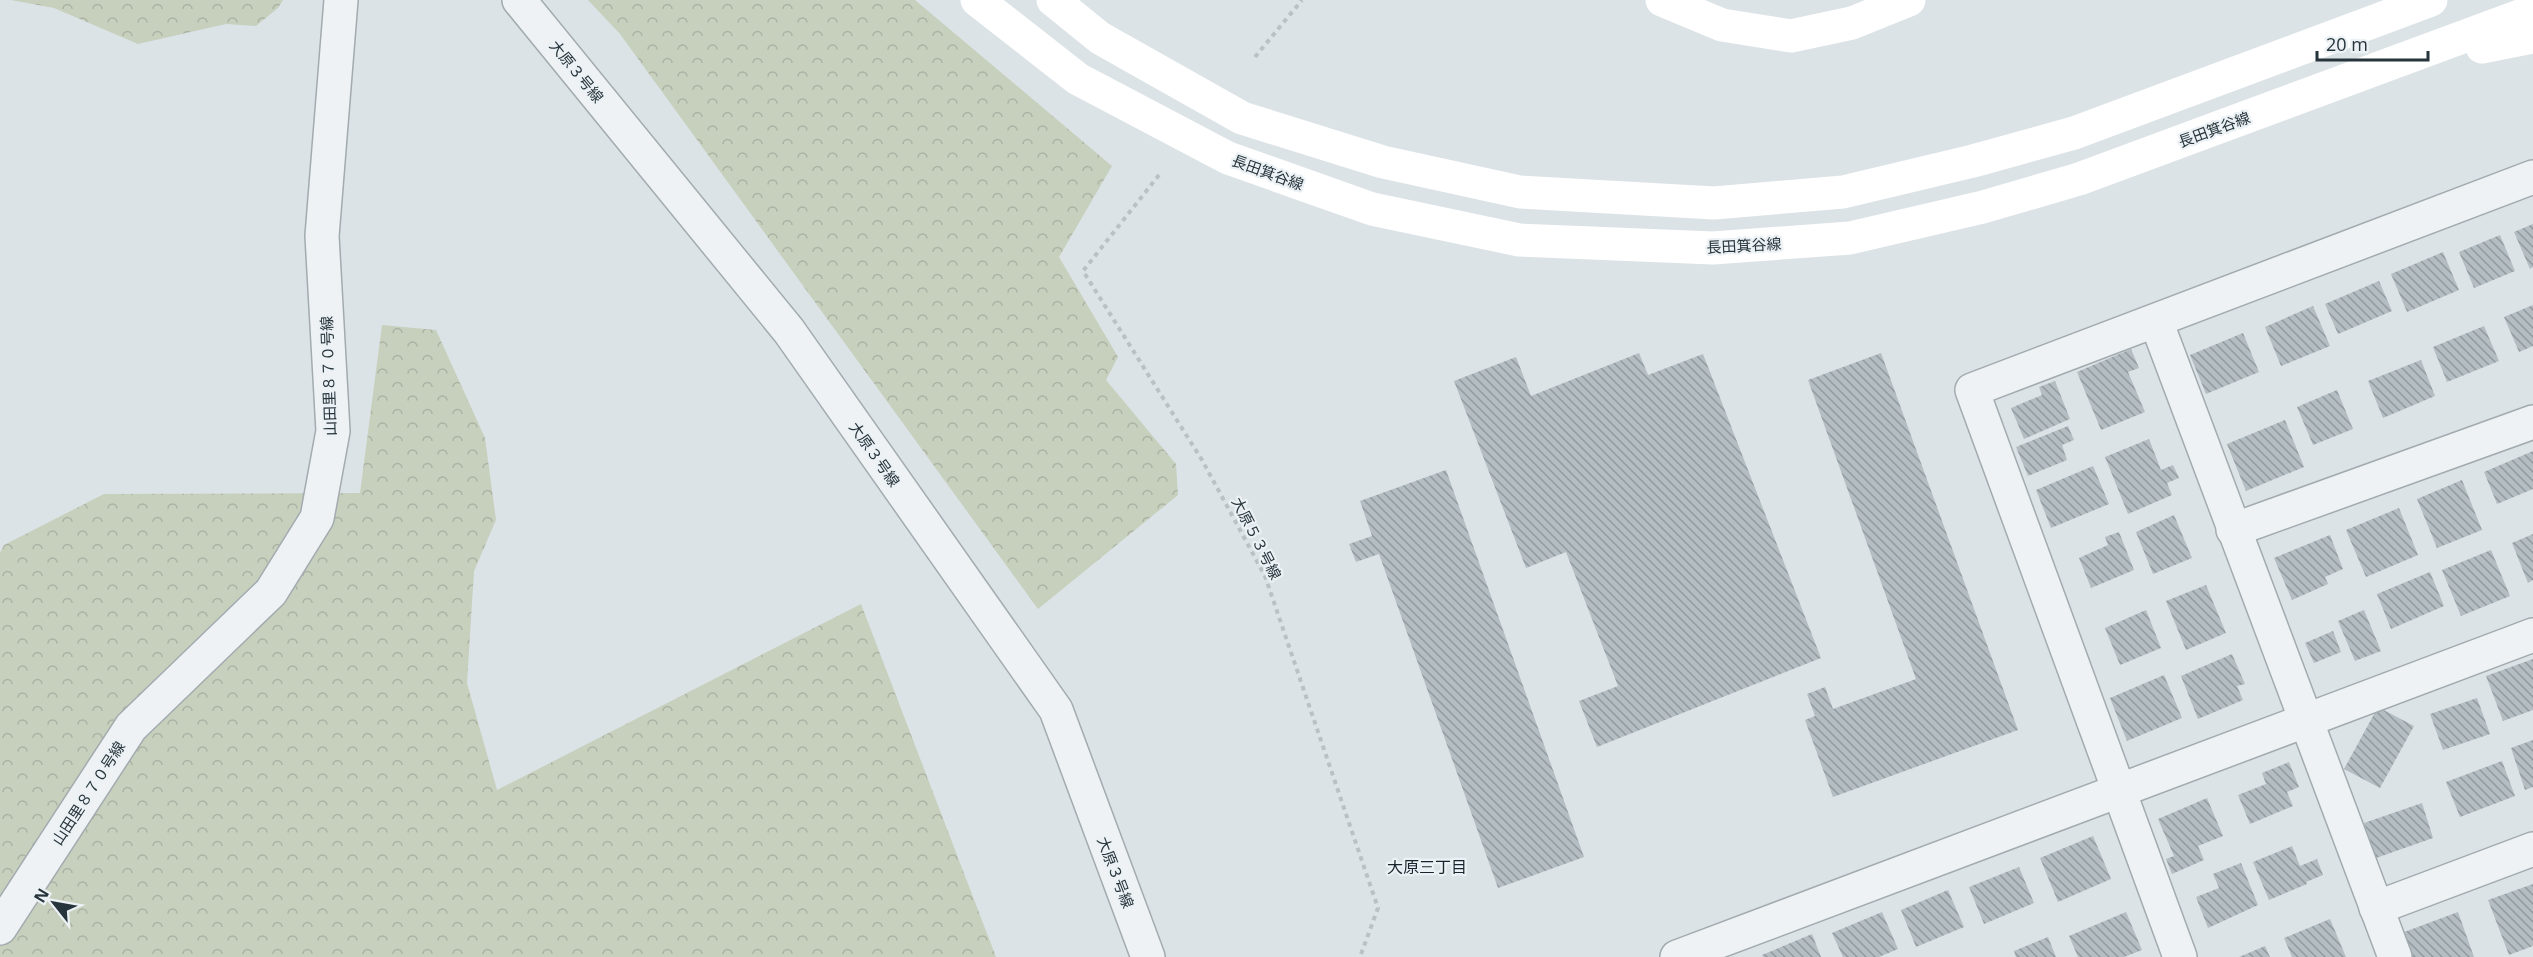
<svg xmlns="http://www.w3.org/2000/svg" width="2533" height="957" viewBox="0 0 2533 957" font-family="'Open Sans','Noto Sans JP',sans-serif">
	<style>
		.forest { fill: url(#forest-crowns) }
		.building { fill: url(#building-back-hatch) }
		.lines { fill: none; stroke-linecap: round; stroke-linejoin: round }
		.street-casing { stroke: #a2abaf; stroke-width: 36 }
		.path { stroke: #bac1c4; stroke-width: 4; stroke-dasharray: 4.5 4.5; stroke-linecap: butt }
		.street { stroke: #eef2f4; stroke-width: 33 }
		.secondary { stroke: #fff; stroke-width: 33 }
		.labels { text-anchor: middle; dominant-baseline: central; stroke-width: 4.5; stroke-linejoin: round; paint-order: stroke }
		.street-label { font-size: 15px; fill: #26343b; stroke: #ebf1f4 }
		.neighbourhood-label { font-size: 16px; fill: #18252c; stroke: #ebf1f4 }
	</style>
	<defs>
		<pattern id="forest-crowns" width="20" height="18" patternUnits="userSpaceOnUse" patternTransform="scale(1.5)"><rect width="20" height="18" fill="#c7cfbd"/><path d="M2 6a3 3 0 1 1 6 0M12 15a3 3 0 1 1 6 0" fill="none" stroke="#abb2a3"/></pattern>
		<pattern id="building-back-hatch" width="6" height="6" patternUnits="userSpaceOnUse" patternTransform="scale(1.5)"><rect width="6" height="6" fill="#b3bdc2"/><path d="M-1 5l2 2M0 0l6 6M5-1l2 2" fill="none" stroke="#919a9f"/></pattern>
	</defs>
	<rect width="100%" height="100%" fill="#dce3e6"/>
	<g class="forest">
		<polygon points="11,0 283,0 278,8 256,26 226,24 138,44 54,8"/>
		<polygon points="588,0 915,0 1112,166 1059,257 1118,357 1106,380 1176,464 1178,495 1038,609 620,34"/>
		<polygon points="382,325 436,330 485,438 496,520 474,571 467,683 497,790 861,604 996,957 0,957 0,553 4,545 104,494 360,493"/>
	</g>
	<g class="building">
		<polygon points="2533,224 2533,267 2530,269 2514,232"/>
		<polygon points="2500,235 2515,271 2474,288 2459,252"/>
		<polygon points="2443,252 2459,290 2407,312 2391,274"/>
		<polygon points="2379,281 2392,311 2338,334 2325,304"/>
		<polygon points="2533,305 2533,346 2519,352 2504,317"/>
		<polygon points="2313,306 2330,346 2281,366 2265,327"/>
		<polygon points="2484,326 2499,361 2447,382 2433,347"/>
		<polygon points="2243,333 2259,372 2206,394 2190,355"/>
		<polygon points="2131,349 2139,368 2128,372 2145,412 2101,430 2077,372"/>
		<polygon points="1639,353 1648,375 1703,354 1821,658 1597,747 1579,701 1618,686 1566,552 1526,568 1454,381 1516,357 1531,396"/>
		<polygon points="1881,353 2018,730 1833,797 1805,720 1815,716 1807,694 1825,687 1833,709 1916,679 1808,380"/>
		<polygon points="2421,360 2435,396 2383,418 2368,381"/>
		<polygon points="2055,381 2070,419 2024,439 2011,408 2042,395 2039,387"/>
		<polygon points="2337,390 2353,429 2313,445 2297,407"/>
		<polygon points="2285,420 2304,467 2246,491 2227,444"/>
		<polygon points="2068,426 2074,440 2062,445 2067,460 2028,476 2016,447"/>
		<polygon points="2149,439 2161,470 2173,465 2179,478 2167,483 2172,495 2128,514 2105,457"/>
		<polygon points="2533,451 2533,489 2497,504 2484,472"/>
		<polygon points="2093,466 2109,504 2051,528 2036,490"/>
		<polygon points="1446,470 1584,857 1498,888 1379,554 1356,562 1349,544 1372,536 1360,501"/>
		<polygon points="2462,480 2482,530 2437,548 2417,499"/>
		<polygon points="2399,508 2418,555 2366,577 2346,530"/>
		<polygon points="2174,515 2192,558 2153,574 2136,532"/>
		<polygon points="2119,532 2134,570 2091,588 2079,558 2108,545 2105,537"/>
		<polygon points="2533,534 2533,580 2528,583 2512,543"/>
		<polygon points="2330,535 2343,569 2325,577 2328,584 2292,600 2274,558"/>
		<polygon points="2491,550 2510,596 2461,616 2442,570"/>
		<polygon points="2430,572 2444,606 2391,629 2377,594"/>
		<polygon points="2206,585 2226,633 2186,650 2166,601"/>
		<polygon points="2146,610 2161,648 2120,665 2105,628"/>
		<polygon points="2364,610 2381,651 2355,661 2338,621"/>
		<polygon points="2333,631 2341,652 2314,663 2305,643"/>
		<polygon points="2232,654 2245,684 2237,686 2243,700 2198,719 2181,676"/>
		<polygon points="2533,659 2533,710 2503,721 2486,676"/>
		<polygon points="2164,675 2182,718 2127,741 2110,698"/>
		<polygon points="2477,698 2490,734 2443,750 2430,714"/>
		<polygon points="2378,707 2414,726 2380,788 2344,769"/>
		<polygon points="2533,740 2533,787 2525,790 2511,748"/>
		<polygon points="2502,761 2515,796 2460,817 2446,782"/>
		<polygon points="2289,762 2299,787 2287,792 2293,806 2250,824 2238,795 2266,784 2262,773"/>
		<polygon points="2207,798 2223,836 2198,846 2204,860 2172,874 2166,859 2174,856 2158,819"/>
		<polygon points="2422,803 2433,838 2376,858 2364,823"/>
		<polygon points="2093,836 2111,879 2058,902 2040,858"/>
		<polygon points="2292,846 2300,866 2317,859 2323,875 2306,882 2307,884 2269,900 2253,862"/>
		<polygon points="2241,863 2258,905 2208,928 2196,897 2219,888 2213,874"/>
		<polygon points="2019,867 2034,903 1984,924 1969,887"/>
		<polygon points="2533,884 2533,946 2509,955 2488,900"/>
		<polygon points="1948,890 1964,927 1916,947 1901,910"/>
		<polygon points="1882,912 1898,949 1879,957 1843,957 1832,933"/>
		<polygon points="2126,912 2142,950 2124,957 2078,957 2069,936"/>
		<polygon points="2458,912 2474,957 2408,957 2399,934"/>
		<polygon points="2330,919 2346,957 2292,957 2284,938"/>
		<polygon points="1812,934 1821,957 1763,957 1762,955"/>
		<polygon points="2048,937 2056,957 2016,957 2014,951"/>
		<polygon points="2265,946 2270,957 2239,957"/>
	</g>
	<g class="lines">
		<defs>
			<g id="street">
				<polyline points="519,0 789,331 1056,710 1148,957"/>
				<polyline points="2156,321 2395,957"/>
				<polyline points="2233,530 2533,422"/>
				<polyline points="2376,908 2533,849"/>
				<polyline points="0,928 131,727 271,592 317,518 333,431 322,236 341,0"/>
				<polyline points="1677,957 2533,635"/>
				<polyline points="2180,957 1972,390 2533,177"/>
			</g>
		</defs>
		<use href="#street" class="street-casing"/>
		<g class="path">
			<polyline points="1255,57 1302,0"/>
			<polyline points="1159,175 1083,271 1202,460 1265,576 1378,908 1360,957"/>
		</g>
		<use href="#street" class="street"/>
		<g class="secondary">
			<polyline points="977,0 1078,79 1228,158 1372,209 1519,240 1713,248 1850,238 1983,207 2079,179 2533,11"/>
			<polyline points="1053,0 1100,38 1242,118 1383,162 1520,192 1714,203 1843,192 1973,161 2074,133 2431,0"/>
			<polyline points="1662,0 1722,25 1791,36 1852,23 1909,0"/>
			<polyline points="2482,47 2533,37"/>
		</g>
	</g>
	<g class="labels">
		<g class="street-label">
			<text transform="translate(577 71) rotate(51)">大原３号線</text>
			<text transform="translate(2214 129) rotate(-20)">長田箕谷線</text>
			<text transform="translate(1268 172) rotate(20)">長田箕谷線</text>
			<text transform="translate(1744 245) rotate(-3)">長田箕谷線</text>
			<text transform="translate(328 376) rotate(-92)">山田里８７０号線</text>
			<text transform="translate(875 454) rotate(55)">大原３号線</text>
			<text transform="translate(1257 538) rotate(63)">大原５３号線</text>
			<text transform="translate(88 793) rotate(-57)">山田里８７０号線</text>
			<text transform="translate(1116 872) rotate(69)">大原３号線</text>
		</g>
		<g class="neighbourhood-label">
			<text x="1427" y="867">大原三丁目</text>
		</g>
	</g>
	<g transform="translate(54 903) rotate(301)" stroke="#ebf1f4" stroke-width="4.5" paint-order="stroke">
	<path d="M0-4.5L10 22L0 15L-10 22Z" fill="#26343b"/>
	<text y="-9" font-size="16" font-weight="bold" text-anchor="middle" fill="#26343b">N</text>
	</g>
	<path d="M2317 51v9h111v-9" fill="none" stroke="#26343b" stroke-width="3"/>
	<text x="2326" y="51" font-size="18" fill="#26343b" stroke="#ebf1f4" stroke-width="4.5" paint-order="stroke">20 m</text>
</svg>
